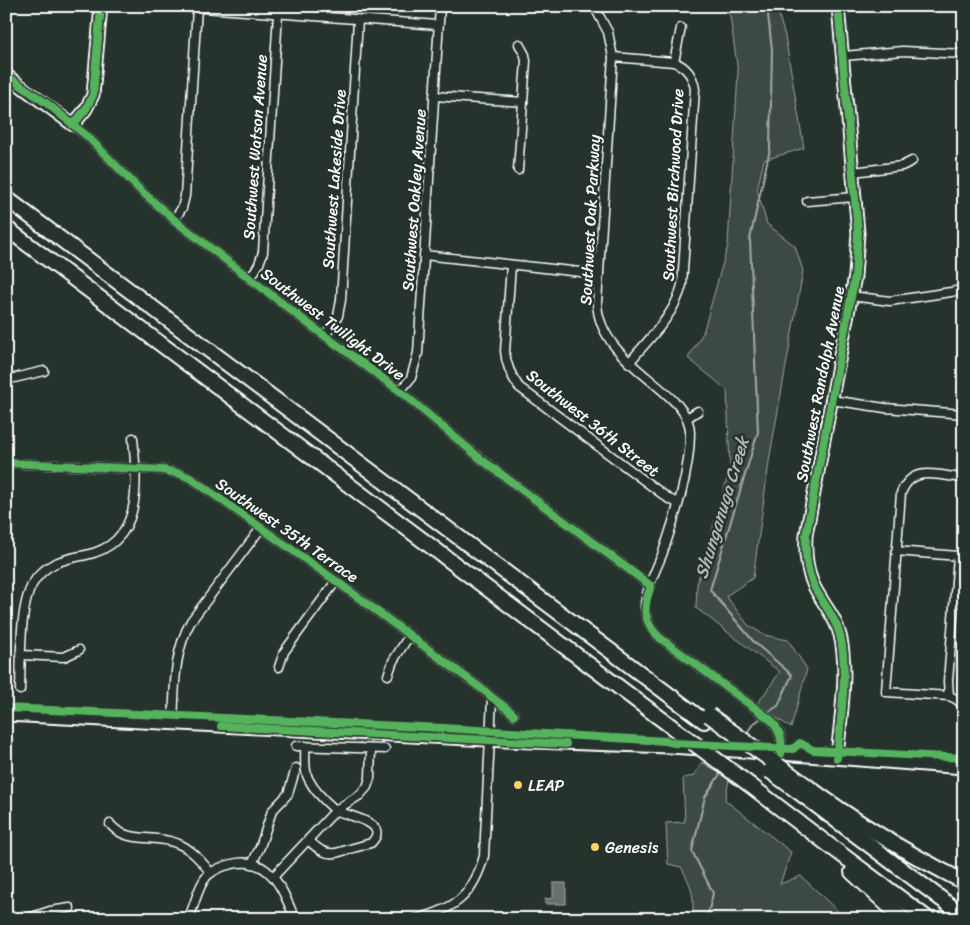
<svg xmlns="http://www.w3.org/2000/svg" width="970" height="925" viewBox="0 0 970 925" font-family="Sriracha,sans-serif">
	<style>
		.green { fill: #3e4944; stroke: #9ea4a2 }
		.water { fill: #67706c; stroke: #a4a9a7 }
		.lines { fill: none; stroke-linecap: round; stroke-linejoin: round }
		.stream { stroke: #a4a9a7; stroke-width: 2 }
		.street-casing { stroke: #fff; stroke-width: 11 }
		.secondary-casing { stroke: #fff; stroke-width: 15 }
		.highway-casing { stroke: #fff; stroke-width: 18 }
		.street { stroke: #26332d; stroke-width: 8 }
		.secondary { stroke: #26332d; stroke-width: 11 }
		.highway { stroke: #26332d; stroke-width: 14 }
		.highway-bridge-casing { stroke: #fff; stroke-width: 18; stroke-linecap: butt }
		.highway-bridge { stroke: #26332d; stroke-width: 14 }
		.cycleway-casing { stroke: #26332d; stroke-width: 11 }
		.cycleway { stroke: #56b35d; stroke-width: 8 }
		.poi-dot { fill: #ffd166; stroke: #26332d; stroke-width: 2 }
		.labels { text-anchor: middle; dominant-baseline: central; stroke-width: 5; stroke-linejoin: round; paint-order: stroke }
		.street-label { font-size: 16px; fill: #fff; stroke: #26332d }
		.poi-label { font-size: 16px; fill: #fff; stroke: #26332d; text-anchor: start }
		.water-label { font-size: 18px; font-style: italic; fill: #b3b8b6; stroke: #26332d }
	</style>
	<rect width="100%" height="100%" fill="#26332d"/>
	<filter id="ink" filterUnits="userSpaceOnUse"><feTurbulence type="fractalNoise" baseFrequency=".02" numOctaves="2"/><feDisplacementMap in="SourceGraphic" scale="10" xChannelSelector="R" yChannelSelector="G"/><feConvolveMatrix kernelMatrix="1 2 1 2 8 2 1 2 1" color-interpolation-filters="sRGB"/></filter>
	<g filter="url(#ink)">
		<g class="green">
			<polygon points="722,6 776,6 785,36 804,148 764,160 757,190 767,224 795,246 803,271 770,455 753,578 726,596 748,625 764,635 788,640 807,669 791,728 757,704 780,672 696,608 697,584 730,468 727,390 688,358 703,333 728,245 738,72 730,16"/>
			<path d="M702,762L729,780L725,800L791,852L780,884L801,876L846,919H692C695,896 692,886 681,867L668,864L666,823L685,822L683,778L694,776Z"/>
		</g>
		<polygon class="water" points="553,883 566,883 566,904 545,904 545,899 553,898"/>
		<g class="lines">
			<g class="stream">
				<polyline points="767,6 772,50 770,149 750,239 758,432 710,590 754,642 792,675 778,706 767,713"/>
				<polyline points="746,734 753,724 764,716"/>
				<polyline points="707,919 713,893 692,851 705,797 722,771"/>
			</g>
			<defs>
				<g id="street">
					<polyline points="176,6 438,25"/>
					<path d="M594,6L608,32L613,57L597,303C600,367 691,390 690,433C690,473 675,517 662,555C657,567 645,592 645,605C645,618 650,629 660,638L771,720C780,731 783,739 781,754"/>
					<polyline points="843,56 903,51 964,54"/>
					<path d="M613,57L674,62C687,67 693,76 695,89L682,285C674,317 649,338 629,363"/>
					<polyline points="674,62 681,28"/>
					<polyline points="434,96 523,102"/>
					<polyline points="73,125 88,137 140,190 178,223 314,328 400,391 482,460 651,586"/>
					<polyline points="518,170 526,61 525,55 519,44"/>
					<polyline points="853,172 902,166 912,161"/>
					<polyline points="807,201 854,197"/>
					<polyline points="174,220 182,208 185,196 197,8"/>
					<polyline points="424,255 599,274"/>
					<path d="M511,265L505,351C506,365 511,376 519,387L669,499L678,503"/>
					<polyline points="250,279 259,264 263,252 278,14"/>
					<polyline points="851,296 890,301 951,292 964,289"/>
					<polyline points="325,336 338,316 341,300 358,20"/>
					<polyline points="6,380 44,371"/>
					<polyline points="400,391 411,378 418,353 440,6"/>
					<polyline points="831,400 885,408 964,414"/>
					<polyline points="687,418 698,411"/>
					<path d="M6,463L163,470L181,474L192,479L336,581L486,692C495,701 505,706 514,715"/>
					<path d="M964,478C940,477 913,463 901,493L886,692L949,696L956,699L964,706"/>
					<polyline points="896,551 958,556 948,681 949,696"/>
					<polyline points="21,655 64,657 79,650"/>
					<polyline points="279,667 284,652 336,581"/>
					<polyline points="388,675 393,661 409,636"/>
					<path d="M20,690C21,662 19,609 32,585C44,563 64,559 86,555C144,543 137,482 133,438"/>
					<path d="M173,723C175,688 173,653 191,621L261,528"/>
					<polyline points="296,746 385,749"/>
					<path d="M305,746C306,757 303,770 309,780C314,790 326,802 334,809C343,816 393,821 371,843L336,853C324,855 317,848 308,840"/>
					<path d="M110,824C126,844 154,834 176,843C191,848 201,861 211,873"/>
					<polyline points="252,864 260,847 272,811 288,794 296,768"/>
					<polyline points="274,876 336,810 360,795 367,787 370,778 371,749"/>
					<polyline points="26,919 50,911 70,908"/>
					<path d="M188,919C195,906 197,887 207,876C213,870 223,866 232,864C271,855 283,891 295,919"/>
					<path d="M416,919C455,909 473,896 484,856L492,699"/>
				</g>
				<g id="secondary">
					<polyline points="6,75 73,125 86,109 93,95 101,6"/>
					<polyline points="6,715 506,741 669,747 781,754 964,768"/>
					<path d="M837,758C840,721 849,671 840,635C835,615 821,602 813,584C806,568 805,552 806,535L855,276L858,233L838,6"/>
				</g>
				<g id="highway">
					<polyline points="6,198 704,721"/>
					<polyline points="6,228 656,715"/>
					<path d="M804,784C855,822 907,853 964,882"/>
					<path d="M750,785C809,831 868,874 928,919"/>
					<polyline points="796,790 964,916"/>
					<polyline points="852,872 903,919"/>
				</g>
			</defs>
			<use href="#street" class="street-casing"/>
			<use href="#secondary" class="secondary-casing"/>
			<use href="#highway" class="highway-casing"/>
			<use href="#street" class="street"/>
			<use href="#secondary" class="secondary"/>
			<use href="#highway" class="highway"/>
			<defs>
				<g id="highway-bridge">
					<polyline points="656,715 750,785"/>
					<polyline points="709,715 804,784"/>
					<polyline points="770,771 796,790"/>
				</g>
			</defs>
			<use href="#highway-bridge" class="highway-bridge-casing"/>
			<use href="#highway-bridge" class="highway-bridge"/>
			<defs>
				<g id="cycleway">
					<path d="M6,75L49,105L88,137L140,190L178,223L314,328L400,391L482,460L651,586C643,607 642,621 660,638L771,720C780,731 783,739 781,754"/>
					<polyline points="73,125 86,109 93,95 101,6"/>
					<path d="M6,453L8,463L163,470L181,474L192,479L336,581L486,692C495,701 505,706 514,715"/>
					<polyline points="6,708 443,728 666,741 674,743 793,749 800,743 813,750 964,758"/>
					<polyline points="221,726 566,744"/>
					<path d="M837,758C840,721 849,671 840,635C835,615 821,602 813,584C806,568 805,552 806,535L855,276L858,233L838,6"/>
				</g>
			</defs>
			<use href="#cycleway" class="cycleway-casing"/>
			<use href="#cycleway" class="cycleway"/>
		</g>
	</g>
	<g class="poi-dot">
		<circle cx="518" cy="785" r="5"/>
		<circle cx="595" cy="847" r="5"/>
	</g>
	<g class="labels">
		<g class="street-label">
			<text transform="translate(255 147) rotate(-86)">Southwest Watson Avenue</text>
			<text transform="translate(334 179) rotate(-86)">Southwest Lakeside Drive</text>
			<text transform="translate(673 185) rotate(-87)">Southwest Birchwood Drive</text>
			<text transform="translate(414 200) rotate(-86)">Southwest Oakley Avenue</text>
			<text transform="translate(590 220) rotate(-87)">Southwest Oak Parkway</text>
			<text transform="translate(333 324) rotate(37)">Southwest Twilight Drive</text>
			<text transform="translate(820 384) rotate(-79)">Southwest Randolph Avenue</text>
			<text transform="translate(593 423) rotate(38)">Southwest 36th Street</text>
			<text transform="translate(287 530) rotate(35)">Southwest 35th Terrace</text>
		</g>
		<g class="poi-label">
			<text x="528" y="785">LEAP</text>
			<text x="605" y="847">Genesis</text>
		</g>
		<g class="water-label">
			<text transform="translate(722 508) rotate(-73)">Shunganuga Creek</text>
		</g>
	</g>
	<rect width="970" height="925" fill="none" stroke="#26332d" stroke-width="25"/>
	<rect x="12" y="12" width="945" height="900" fill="none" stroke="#fff" stroke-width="2" filter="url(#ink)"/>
</svg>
